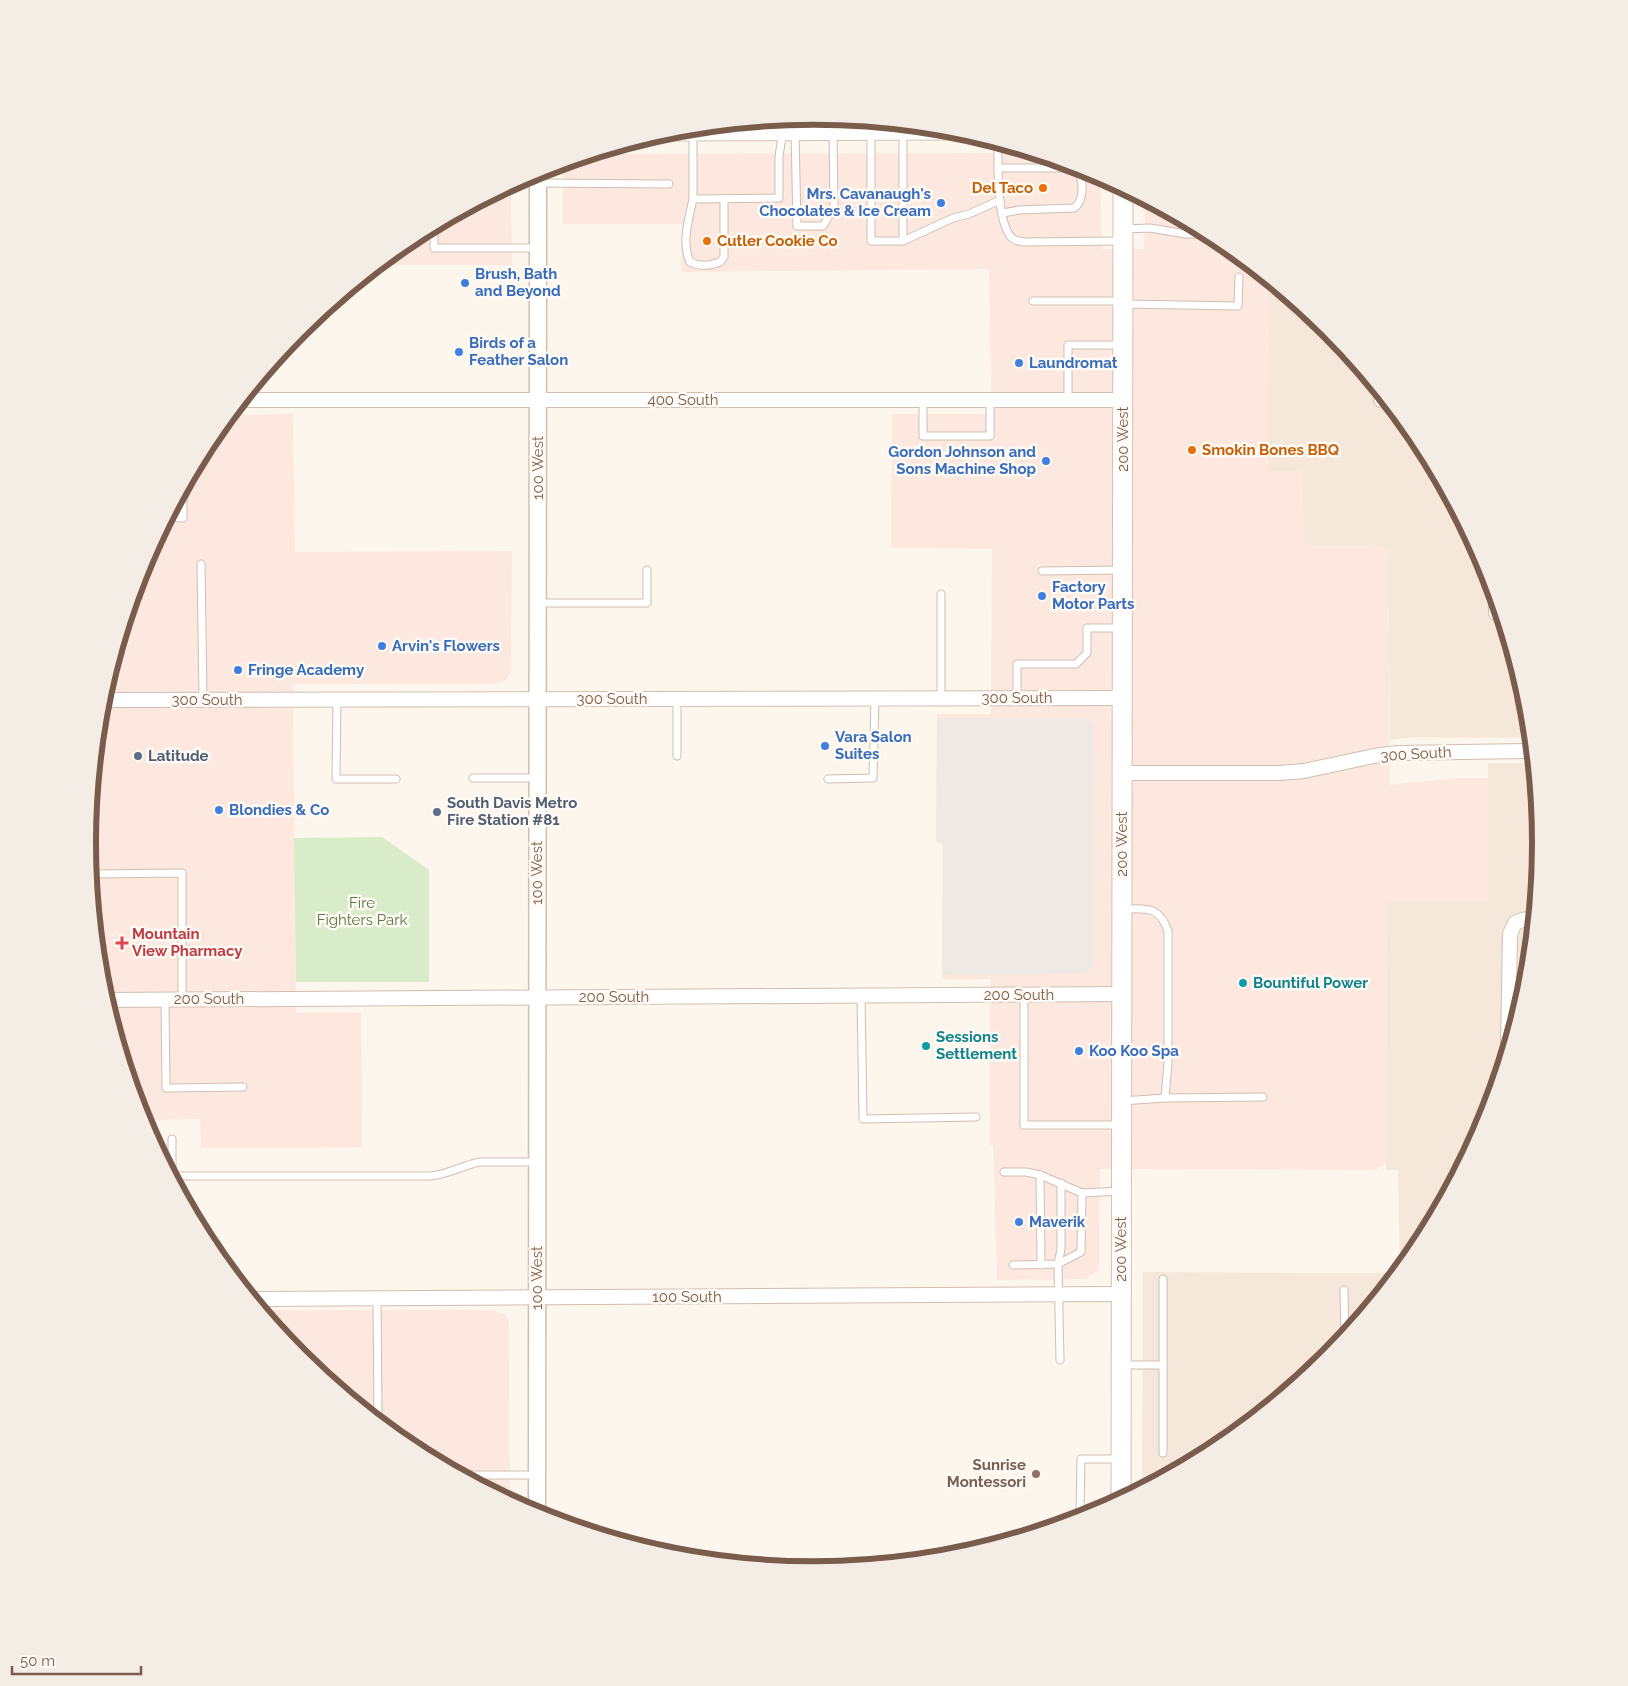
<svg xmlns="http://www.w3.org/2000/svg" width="1628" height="1686" viewBox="0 0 1628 1686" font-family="Raleway,sans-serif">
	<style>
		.residential { fill: #f5e8da }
		.commercial { fill: #fde8e0 }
		.industrial { fill: #efe9e4 }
		.green { fill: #d8ecc9 }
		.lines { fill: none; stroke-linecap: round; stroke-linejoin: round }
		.service-casing { stroke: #d1beb0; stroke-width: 9 }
		.minor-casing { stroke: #d1beb0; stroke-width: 16 }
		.tertiary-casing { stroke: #d1beb0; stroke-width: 19 }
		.secondary-casing { stroke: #d6c0b0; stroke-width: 21 }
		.service { stroke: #fff; stroke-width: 7 }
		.minor { stroke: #fff; stroke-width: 14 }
		.tertiary { stroke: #fff; stroke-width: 16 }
		.secondary { stroke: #fff; stroke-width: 19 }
		.food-dot { fill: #e8710a; stroke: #fffaf3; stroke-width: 2 }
		.shop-dot { fill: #3f7fe0; stroke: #fffaf3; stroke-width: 2 }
		.service-dot { fill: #5c6f8a; stroke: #fffaf3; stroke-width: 2 }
		.health-dot { fill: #e0444e; stroke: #fffaf3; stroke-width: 2 }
		.culture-dot { fill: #0f9aa8; stroke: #fffaf3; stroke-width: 2 }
		.education-dot { fill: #8d6e63; stroke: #fffaf3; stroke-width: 2 }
		.labels { text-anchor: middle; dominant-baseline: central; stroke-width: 5; stroke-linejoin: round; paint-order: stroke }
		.food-label { font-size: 15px; font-weight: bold; fill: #c56008; stroke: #fffaf3; text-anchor: start }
		.shop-label { font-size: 15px; font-weight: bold; fill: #366cbe; stroke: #fffaf3; text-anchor: start }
		.street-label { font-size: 15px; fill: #7a5c4d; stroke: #fffaf3 }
		.service-label { font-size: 15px; font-weight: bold; fill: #4e5e75; stroke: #fffaf3; text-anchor: start }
		.park-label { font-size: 15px; fill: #537a41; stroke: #fffaf3 }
		.health-label { font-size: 15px; font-weight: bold; fill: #be3a42; stroke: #fffaf3; text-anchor: start }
		.culture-label { font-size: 15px; font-weight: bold; fill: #0d838f; stroke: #fffaf3; text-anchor: start }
		.education-label { font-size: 15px; font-weight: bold; fill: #785e54; stroke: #fffaf3; text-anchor: end }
		.rim { fill: none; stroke: #7a5c4d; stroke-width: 6 }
	</style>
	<rect width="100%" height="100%" fill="#fdf6ec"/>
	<g class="residential">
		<polygon points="1267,280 1328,329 1418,440 1485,565 1527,702 1530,738 1415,737 1390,740 1388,547 1304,546 1302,471 1269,471"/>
		<polygon points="1488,763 1533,763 1540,843 1526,985 1485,1121 1418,1247 1400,1269 1398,1170 1386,1170 1387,901 1488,901"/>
		<polygon points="1143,1272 1307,1273 1396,1273 1328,1357 1217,1447 1142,1488"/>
	</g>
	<g class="commercial">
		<polygon points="1029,153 1092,172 1100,176 1102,249 1144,249 1145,200 1218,239 1267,280 1269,471 1302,471 1304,546 1388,547 1390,785 1457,778 1488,778 1488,901 1387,901 1386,1164 1376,1170 1100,1169 1099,1266 1098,1270 1089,1277 1083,1279 997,1280 993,1145 990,1145 990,979 942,979 943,845 936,841 937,714 991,714 992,549 891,548 892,414 992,414 989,269 681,272 682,224 563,224 563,164 596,154"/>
		<polygon points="511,185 512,265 379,265 411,239"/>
		<polygon points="242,400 242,415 293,414 295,552 512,551 511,672 506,680 494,684 293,684 296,1013 361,1013 362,1147 201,1148 200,1119 150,1120 149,1133 143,1121 101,984 88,843 102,701 143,565 210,439"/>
		<polygon points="262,1310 490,1310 503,1313 508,1319 509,1325 510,1500 410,1447 300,1357"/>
	</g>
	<polygon class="industrial" points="937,718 1082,718 1087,719 1093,723 1094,962 1091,969 1086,973 942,975 943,845 936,841"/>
	<polygon class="green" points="382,837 429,870 429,982 296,982 294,838"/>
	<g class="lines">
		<defs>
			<g id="service">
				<polyline points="693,131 693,199 779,198 779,156 783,131 783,120"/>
				<polyline points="795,131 797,226 823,226 834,208 833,131"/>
				<polyline points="871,131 871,241 903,241 903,131"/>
				<path d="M998,143C998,165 996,224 1013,239C1016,241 1020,241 1024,242L1121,241"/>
				<path d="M998,168H1070L1078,172C1084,182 1084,201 1074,208L1019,210L1003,213"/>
				<polyline points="538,183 669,184"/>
				<path d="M693,199C689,218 681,243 690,262C700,267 710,266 720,262L724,257V199"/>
				<polyline points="434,227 434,248 537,248"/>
				<polyline points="1123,229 1150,228 1186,234 1208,234"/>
				<polyline points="903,241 953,218 969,214 1000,200"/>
				<polyline points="1033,301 1123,301"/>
				<polyline points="1124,304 1238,306 1239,277"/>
				<polyline points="923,400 923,436 990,436 990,400"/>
				<polyline points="1068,400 1068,345 1123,345"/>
				<polyline points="168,517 183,518 183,490"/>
				<polyline points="201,564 203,700"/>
				<polyline points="1042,571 1122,570"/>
				<polyline points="538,603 647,603 647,570"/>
				<polyline points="110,673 110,700"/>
				<polyline points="941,698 941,594"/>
				<polyline points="1017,698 1017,664 1076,664 1087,653 1087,628 1122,628"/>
				<polyline points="677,699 677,756"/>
				<polyline points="337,700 336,779 396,779"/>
				<polyline points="473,778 537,778"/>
				<polyline points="828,779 873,778 875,699"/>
				<polyline points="91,874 182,873 182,999"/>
				<path d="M1122,909C1146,909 1159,905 1168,931V1063L1165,1098"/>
				<polyline points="1024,995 1024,1125 1121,1125"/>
				<polyline points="861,996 863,1119 976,1117"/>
				<polyline points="165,1000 166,1088 243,1087"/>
				<polyline points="1122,1101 1165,1098 1263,1097"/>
				<polyline points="1004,1172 1026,1172 1040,1175 1082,1193"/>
				<polyline points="172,1175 172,1139"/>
				<polyline points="1040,1175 1041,1265"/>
				<path d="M172,1176H430C448,1175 463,1165 480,1162H536"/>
				<polyline points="1013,1265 1058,1264 1061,1249 1061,1183"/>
				<polyline points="1163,1279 1163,1365"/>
				<polyline points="1344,1290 1345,1336"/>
				<polyline points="377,1298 378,1420"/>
				<polyline points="1060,1360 1058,1264 1081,1252 1082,1193 1121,1191"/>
				<polyline points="1122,1365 1163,1365 1163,1453"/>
				<polyline points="463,1475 536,1475"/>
				<polyline points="1096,1512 1080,1512 1081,1459 1121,1459"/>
			</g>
			<g id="minor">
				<polyline points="242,400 1123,400"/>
				<polyline points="1381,400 1387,402"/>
				<polyline points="1496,600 1496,613 1500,613"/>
				<polyline points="102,700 1123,698"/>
				<polyline points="1122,773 1280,773 1304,771 1374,756 1398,753 1531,751"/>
				<polyline points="106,1000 1122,994"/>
				<polyline points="1508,1045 1510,934 1515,923 1522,920 1533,918"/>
				<polyline points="253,1299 1121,1294"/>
			</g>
			<polyline id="tertiary" points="537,1514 538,171"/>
			<g id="secondary">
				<polyline points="670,131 955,130"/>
				<polyline points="1121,1499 1123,189"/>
			</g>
		</defs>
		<use href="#service" class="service-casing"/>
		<use href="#minor" class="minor-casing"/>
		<use href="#tertiary" class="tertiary-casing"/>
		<use href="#secondary" class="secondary-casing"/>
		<use href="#service" class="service"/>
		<use href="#minor" class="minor"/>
		<use href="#tertiary" class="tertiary"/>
		<use href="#secondary" class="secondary"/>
	</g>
	<g class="food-dot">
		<circle cx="1043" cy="188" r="5"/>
		<circle cx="707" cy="241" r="5"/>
		<circle cx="1192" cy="450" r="5"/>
	</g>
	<g class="shop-dot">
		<circle cx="941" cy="203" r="5"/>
		<circle cx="465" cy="283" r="5"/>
		<circle cx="459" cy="352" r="5"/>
		<circle cx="1019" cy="363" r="5"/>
		<circle cx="1046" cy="461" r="5"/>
		<circle cx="1042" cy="596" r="5"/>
		<circle cx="382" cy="646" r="5"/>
		<circle cx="238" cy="670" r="5"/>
		<circle cx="825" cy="746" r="5"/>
		<circle cx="219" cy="810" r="5"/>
		<circle cx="1079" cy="1051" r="5"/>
		<circle cx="1019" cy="1222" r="5"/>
	</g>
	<g class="service-dot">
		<circle cx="138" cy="756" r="5"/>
		<circle cx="437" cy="812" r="5"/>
	</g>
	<path class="health-dot" d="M119.5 935.5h5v5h5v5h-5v5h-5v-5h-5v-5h5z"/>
	<g class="culture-dot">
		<circle cx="1243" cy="983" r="5"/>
		<circle cx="926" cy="1046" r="5"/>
	</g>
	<circle class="education-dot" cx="1036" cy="1474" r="5"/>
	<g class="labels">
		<g class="food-label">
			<text x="1033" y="188" text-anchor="end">Del Taco</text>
			<text x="717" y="241">Cutler Cookie Co</text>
			<text x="1202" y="450">Smokin Bones BBQ</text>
		</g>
		<g class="shop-label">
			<text x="931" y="194" text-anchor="end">Mrs. Cavanaugh's<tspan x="931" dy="17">Chocolates &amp; Ice Cream</tspan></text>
			<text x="475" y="274">Brush, Bath<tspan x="475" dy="17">and Beyond</tspan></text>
			<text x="469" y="343">Birds of a<tspan x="469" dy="17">Feather Salon</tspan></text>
			<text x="1029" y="363">Laundromat</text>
			<text x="1036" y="452" text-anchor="end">Gordon Johnson and<tspan x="1036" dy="17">Sons Machine Shop</tspan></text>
			<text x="1052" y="587">Factory<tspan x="1052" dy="17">Motor Parts</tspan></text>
			<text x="392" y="646">Arvin's Flowers</text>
			<text x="248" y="670">Fringe Academy</text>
			<text x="835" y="737">Vara Salon<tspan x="835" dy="17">Suites</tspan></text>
			<text x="229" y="810">Blondies &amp; Co</text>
			<text x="1089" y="1051">Koo Koo Spa</text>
			<text x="1029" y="1222">Maverik</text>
		</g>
		<g class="street-label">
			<text x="683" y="400">400 South</text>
			<text transform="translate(1123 439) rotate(-90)">200 West</text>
			<text transform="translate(538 468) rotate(-90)">100 West</text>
			<text x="1017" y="698">300 South</text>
			<text x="612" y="699">300 South</text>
			<text x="207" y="700">300 South</text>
			<text transform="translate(1416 754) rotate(-3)">300 South</text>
			<text transform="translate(1122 844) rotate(-90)">200 West</text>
			<text transform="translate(537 873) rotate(-90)">100 West</text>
			<text x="1019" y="995">200 South</text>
			<text x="614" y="997">200 South</text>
			<text x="209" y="999">200 South</text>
			<text transform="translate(1121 1249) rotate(-90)">200 West</text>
			<text transform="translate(537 1278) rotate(-90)">100 West</text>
			<text x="687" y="1297">100 South</text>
		</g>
		<g class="service-label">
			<text x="148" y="756">Latitude</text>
			<text x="447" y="803">South Davis Metro<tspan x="447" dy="17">Fire Station #81</tspan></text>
		</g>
		<g class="park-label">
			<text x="362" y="903">Fire<tspan x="362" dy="17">Fighters Park</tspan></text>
		</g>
		<g class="health-label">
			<text x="132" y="934">Mountain<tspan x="132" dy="17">View Pharmacy</tspan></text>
		</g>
		<g class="culture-label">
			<text x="1253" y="983">Bountiful Power</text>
			<text x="936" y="1037">Sessions<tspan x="936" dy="17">Settlement</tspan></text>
		</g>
		<g class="education-label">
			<text x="1026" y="1465">Sunrise<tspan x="1026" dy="17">Montessori</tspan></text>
		</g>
	</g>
	<path d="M0 0H1628V1686H0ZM96 843a718 718 0 1 1 1436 0a718 718 0 1 1-1436 0Z" fill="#f4ede6" fill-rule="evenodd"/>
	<path class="rim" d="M96 843a718 718 0 1 1 1436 0a718 718 0 1 1-1436 0Z"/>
	<path d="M12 1666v8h129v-8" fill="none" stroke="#7a5c4d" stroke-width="2.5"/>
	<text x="20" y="1666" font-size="15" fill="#7a5c4d" stroke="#fffaf3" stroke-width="4" paint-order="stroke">50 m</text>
</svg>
